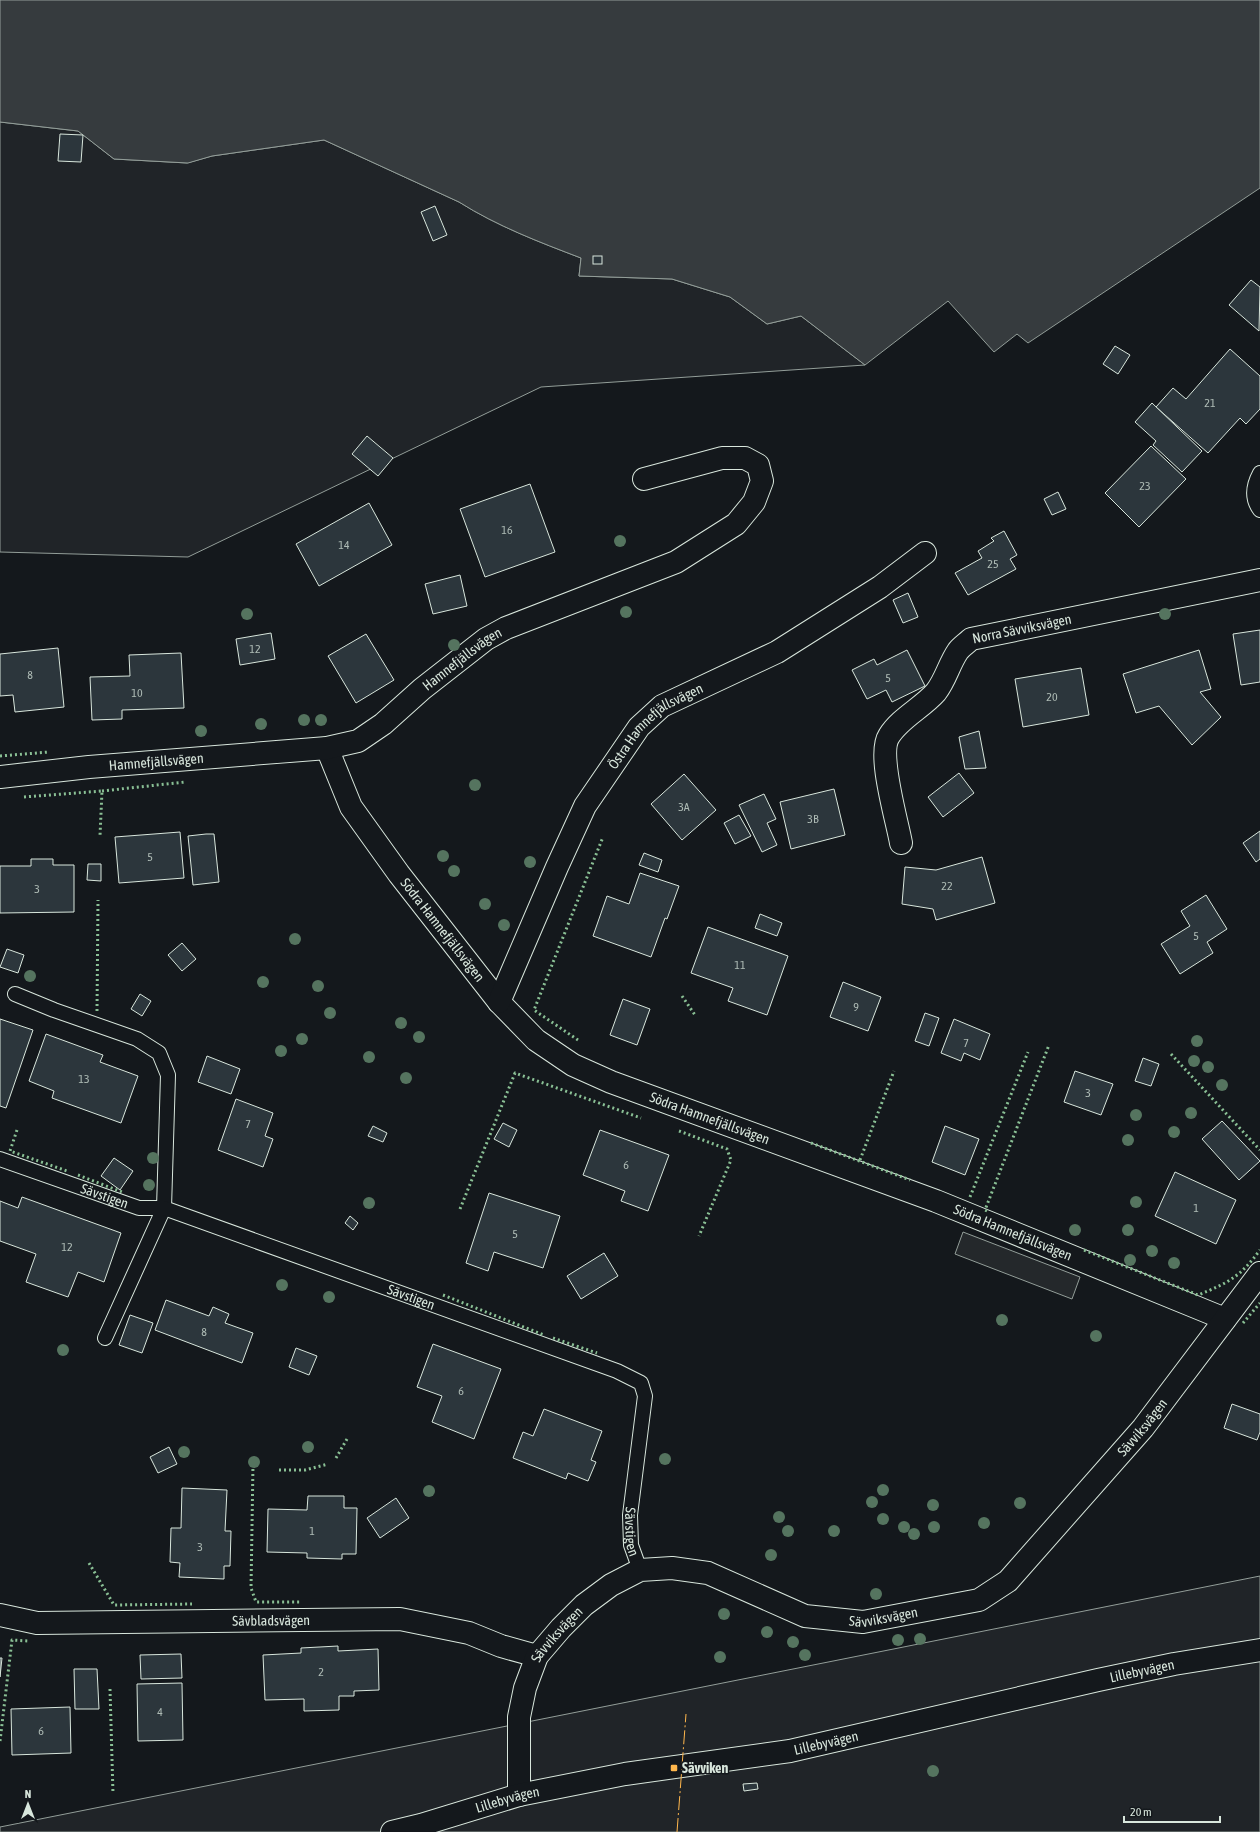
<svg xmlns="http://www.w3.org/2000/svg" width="1260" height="1832" viewBox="0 0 1260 1832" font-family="'Asap Condensed',sans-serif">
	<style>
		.green { fill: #202428; stroke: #939e99 }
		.parking { fill: #24282b; stroke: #939e99 }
		.water { fill: #363b3e; stroke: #939e99 }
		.building { fill: #2c363c; stroke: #d8e6dc }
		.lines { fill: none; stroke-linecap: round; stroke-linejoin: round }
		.service-casing { stroke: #d8e6dc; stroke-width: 16 }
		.minor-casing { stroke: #d8e6dc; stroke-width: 24 }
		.service { stroke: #14181c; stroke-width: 14 }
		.minor { stroke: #14181c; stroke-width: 22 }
		.hedge { stroke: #8ac095; stroke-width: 3; stroke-dasharray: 2 3; stroke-linecap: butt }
		.power { stroke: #ffb74d; stroke-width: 1; stroke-dasharray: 14 3 2 3; stroke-linecap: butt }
		.tree { fill: #55745f }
		.poi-dot { fill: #ffb74d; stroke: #14181c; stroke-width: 1.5 }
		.labels { text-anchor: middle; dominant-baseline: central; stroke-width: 3; stroke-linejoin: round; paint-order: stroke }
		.number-label { font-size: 12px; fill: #adbab4 }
		.street-label { font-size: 14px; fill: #d8e6dc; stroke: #14181c }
		.poi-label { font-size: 14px; font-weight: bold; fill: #d8e6dc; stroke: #14181c; text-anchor: start }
	</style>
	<rect width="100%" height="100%" fill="#14181c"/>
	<g class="green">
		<path d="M0,122L78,131L114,159L187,163L212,156L324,140L459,202C497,226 539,242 581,258L579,276L672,279L730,297L767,324L801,316L865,365L541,387L188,557L0,552Z"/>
		<polygon points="1260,1576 1260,1832 0,1832 0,1827"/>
	</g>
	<polygon class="parking" points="963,1232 1080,1277 1072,1299 955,1254"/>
	<path class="water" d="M0,0H1260V188L1028,343L1017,334L994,352L948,301L865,365L801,316L767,324L730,297L672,279L579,276L581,258C539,242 497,226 459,202L324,140L212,156L188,163L114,159L78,131L0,122Z"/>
	<g class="building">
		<polygon points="60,134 83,135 81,162 58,161"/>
		<polygon points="435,206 447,235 433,241 421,212"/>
		<rect x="593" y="256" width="9" height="8"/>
		<polygon points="1251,280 1260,287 1259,331 1229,305"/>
		<polygon points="1115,346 1130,355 1118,374 1103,364"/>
		<polygon points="1230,349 1260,376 1260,409 1246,424 1240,418 1208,453 1156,407 1173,388 1186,399"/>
		<polygon points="1152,403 1202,451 1182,472 1153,445 1156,441 1135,422"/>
		<polygon points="367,436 393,458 378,476 352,454"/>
		<polygon points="1151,446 1186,479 1139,527 1105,493"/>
		<polygon points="530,484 555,552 485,577 460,509"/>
		<polygon points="1058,492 1066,509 1052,515 1044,499"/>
		<polygon points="369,503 392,545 319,586 296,544"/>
		<polygon points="1004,531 1017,555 1010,559 1016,569 968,595 955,573 982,558 978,551 994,541 991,538"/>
		<polygon points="460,575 467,606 433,614 425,584"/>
		<polygon points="908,593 918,617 903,623 893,600"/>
		<polygon points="1260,630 1260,682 1241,685 1233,634"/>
		<polygon points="271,633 275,659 240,665 236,639"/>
		<polygon points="366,634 394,680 356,703 328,656"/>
		<polygon points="58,648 64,707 15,712 13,695 0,696 0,654"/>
		<polygon points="907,650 925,686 892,702 886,690 867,699 852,670 874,659 877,665"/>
		<polygon points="1199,650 1211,689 1200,692 1221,717 1192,745 1159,706 1136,713 1123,674"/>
		<polygon points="181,653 184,708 122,710 122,719 92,720 90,677 130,676 129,655"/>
		<polygon points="1081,668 1089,715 1023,727 1015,679"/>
		<polygon points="979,731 986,768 965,769 959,737"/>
		<polygon points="959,773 974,793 943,817 928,797"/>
		<polygon points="684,774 716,810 682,840 651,804"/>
		<polygon points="834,789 845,835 791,849 780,802"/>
		<polygon points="764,794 776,819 767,823 777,845 762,852 739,805"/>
		<polygon points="739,815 751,836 735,844 724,823"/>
		<polygon points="1260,831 1260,859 1256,862 1243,843"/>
		<polygon points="180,832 184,878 119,883 115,837"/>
		<polygon points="206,834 214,834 219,882 193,885 188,836"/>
		<polygon points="644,853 662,860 658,872 639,865"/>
		<polygon points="982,857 995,903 936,920 933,909 902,904 905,867 936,870"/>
		<polygon points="31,859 53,859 53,865 74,865 74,912 0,913 0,866 31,866"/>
		<polygon points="88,864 101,864 101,881 87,880"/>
		<polygon points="640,873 679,886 667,919 665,918 651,957 593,936 607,896 629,904"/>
		<polygon points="1206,895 1227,929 1207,942 1213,953 1180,974 1161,944 1190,926 1181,911"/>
		<polygon points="760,914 782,923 777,936 755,928"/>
		<polygon points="708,927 788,956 767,1015 728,1001 733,988 691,973"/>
		<polygon points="182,943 196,959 182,971 168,955"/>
		<polygon points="7,949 24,955 18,973 0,967"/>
		<polygon points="843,982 881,997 868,1031 830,1017"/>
		<polygon points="140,994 151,1001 142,1016 131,1009"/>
		<polygon points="623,999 650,1009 637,1045 610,1035"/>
		<polygon points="925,1013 939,1018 929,1046 915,1041"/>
		<polygon points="0,1019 33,1030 6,1108 0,1106"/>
		<polygon points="954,1019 990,1034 980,1060 964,1053 961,1061 941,1053"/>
		<polygon points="46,1034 103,1055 100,1062 138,1076 121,1123 52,1098 54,1091 29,1081"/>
		<polygon points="207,1056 240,1069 231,1094 198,1082"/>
		<polygon points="1143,1058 1159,1064 1151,1086 1135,1081"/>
		<polygon points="1075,1071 1113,1084 1101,1115 1064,1102"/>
		<polygon points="236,1099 273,1113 265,1136 273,1139 263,1167 218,1150"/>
		<polygon points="1222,1121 1260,1161 1239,1180 1202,1139"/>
		<polygon points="503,1123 517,1130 509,1147 494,1139"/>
		<polygon points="373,1126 387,1133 383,1142 368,1136"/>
		<polygon points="945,1126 979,1139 965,1175 932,1162"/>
		<polygon points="600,1130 669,1155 648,1211 621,1201 625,1191 583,1175"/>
		<polygon points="114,1158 133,1171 120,1190 101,1176"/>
		<polygon points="1175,1172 1236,1200 1216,1244 1155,1216"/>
		<polygon points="489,1193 560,1216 543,1268 494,1252 488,1271 466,1263"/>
		<polygon points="22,1197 121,1233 104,1282 78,1272 68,1297 26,1282 36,1254 0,1241 0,1201 18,1208"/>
		<polygon points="350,1216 358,1223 353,1230 345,1223"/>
		<polygon points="604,1253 618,1276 581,1299 567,1276"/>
		<polygon points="166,1300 209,1316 213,1307 229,1314 225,1323 253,1333 242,1363 155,1330"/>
		<polygon points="130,1315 153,1323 142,1353 119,1345"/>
		<polygon points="433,1344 501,1369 474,1439 432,1422 442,1396 417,1387"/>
		<polygon points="296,1348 317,1356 309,1375 289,1367"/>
		<polygon points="1232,1404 1260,1414 1260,1432 1257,1440 1224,1428"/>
		<polygon points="544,1409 602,1431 591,1460 596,1462 588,1481 568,1473 566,1479 513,1458 523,1432 533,1436"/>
		<polygon points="169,1447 177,1464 158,1473 150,1457"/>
		<polygon points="182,1488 227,1490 225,1531 231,1531 230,1566 224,1566 224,1579 179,1577 180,1563 170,1562 171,1528 181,1528"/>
		<polygon points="308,1496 344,1496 344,1508 357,1508 356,1554 342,1554 342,1559 307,1558 307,1553 267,1552 268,1509 307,1510"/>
		<polygon points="396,1498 409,1518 380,1538 367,1518"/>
		<polygon points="338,1646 338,1651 378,1649 379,1690 354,1691 354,1696 339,1696 339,1710 304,1711 304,1699 265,1700 263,1655 301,1653 301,1648"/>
		<polygon points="181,1654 182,1678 141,1679 140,1655"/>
		<polygon points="0,1658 2,1658 0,1677"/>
		<polygon points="74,1669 97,1669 99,1709 75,1709"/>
		<polygon points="182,1683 183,1740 138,1741 137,1684"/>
		<polygon points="70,1707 71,1753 12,1755 11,1709"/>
		<polygon points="757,1783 758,1789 744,1791 743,1784"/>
	</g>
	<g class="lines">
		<defs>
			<g id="service">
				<path d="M1260,473C1253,486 1251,498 1260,510"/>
				<polyline points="15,994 54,1010 137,1039 159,1053 168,1075 164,1208 105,1338"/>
				<path id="s1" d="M0,1159L139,1208H164L617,1371L641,1383L645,1396L630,1515L631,1545L640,1570"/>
			</g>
			<g id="minor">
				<path id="s2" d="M327,748L351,807L399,874L499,1002L536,1040L573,1065L611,1082L936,1201L1225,1319"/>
				<path id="s3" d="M0,777L89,767L327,748L358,741L383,724L422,689L486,639L506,628L676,562L736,524L754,502L762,481L758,465L745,458H722L644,479"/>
				<path id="s4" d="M901,843C897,820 877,754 889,736C900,718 922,708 936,692C946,679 949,664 958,651C961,647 967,643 971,639L1260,580"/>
				<path id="s5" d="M499,1002L557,867L585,806L639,727L662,706L777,652L880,587L925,553"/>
				<path id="s6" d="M0,1615L37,1623L400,1619L469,1633L501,1646L537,1656"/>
				<path id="s7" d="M519,1795V1717L525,1688L537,1656L561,1628L584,1605L611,1585L640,1570L672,1568L708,1573L805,1616L863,1622L979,1600L1008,1581L1143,1428L1260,1273"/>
				<path id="s8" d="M392,1832L421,1825L519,1795L625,1774L790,1751L1098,1680L1174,1664L1260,1650"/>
			</g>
		</defs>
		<use href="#service" class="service-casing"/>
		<use href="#minor" class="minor-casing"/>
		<use href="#service" class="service"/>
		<use href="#minor" class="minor"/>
		<g class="hedge">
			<polyline points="0,756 49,752"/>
			<polyline points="102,791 185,782"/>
			<polyline points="24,797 102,791 100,836"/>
			<polyline points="682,996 695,1015"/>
			<polyline points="97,1011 98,900"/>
			<polyline points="578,1040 534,1010 603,837"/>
			<polyline points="1171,1054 1260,1150"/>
			<polyline points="17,1130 10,1151 67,1171"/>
			<polyline points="679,1131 727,1149 731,1160 699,1236"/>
			<polyline points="811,1143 910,1180"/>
			<polyline points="860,1160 894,1071"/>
			<polyline points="78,1175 122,1192"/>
			<polyline points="970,1197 1028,1052"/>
			<polyline points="460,1209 515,1073 641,1118"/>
			<polyline points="987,1211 985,1210 1049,1045"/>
			<path d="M1084,1250L1198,1295C1228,1283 1240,1277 1260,1250"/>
			<polyline points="443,1295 544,1335"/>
			<polyline points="1243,1323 1260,1303"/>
			<polyline points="553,1338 597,1353"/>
			<polyline points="336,1458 347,1439"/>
			<polyline points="253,1464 251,1588 256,1602 300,1602"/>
			<polyline points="279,1470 305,1470 328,1464"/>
			<polyline points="89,1563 114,1605 192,1604"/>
			<polyline points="110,1689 113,1794"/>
			<polyline points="0,1741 12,1640 28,1641"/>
		</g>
		<polyline class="power" points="677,1832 686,1714"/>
	</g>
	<g class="tree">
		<circle cx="620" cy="541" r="6"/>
		<circle cx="626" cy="612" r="6"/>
		<circle cx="247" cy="614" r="6"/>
		<circle cx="1165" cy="614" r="6"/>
		<circle cx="454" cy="645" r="6"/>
		<circle cx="304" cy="720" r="6"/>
		<circle cx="321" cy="720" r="6"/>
		<circle cx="261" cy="724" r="6"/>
		<circle cx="201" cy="731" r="6"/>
		<circle cx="475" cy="785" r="6"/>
		<circle cx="443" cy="856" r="6"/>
		<circle cx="530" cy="862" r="6"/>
		<circle cx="454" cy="871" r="6"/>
		<circle cx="485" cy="904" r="6"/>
		<circle cx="504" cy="925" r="6"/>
		<circle cx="295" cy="939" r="6"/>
		<circle cx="30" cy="976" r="6"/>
		<circle cx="263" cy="982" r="6"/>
		<circle cx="318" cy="986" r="6"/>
		<circle cx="330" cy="1013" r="6"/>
		<circle cx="401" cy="1023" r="6"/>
		<circle cx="419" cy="1037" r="6"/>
		<circle cx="302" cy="1039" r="6"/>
		<circle cx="1197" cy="1041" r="6"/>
		<circle cx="281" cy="1051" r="6"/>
		<circle cx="369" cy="1057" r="6"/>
		<circle cx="1194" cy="1061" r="6"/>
		<circle cx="1208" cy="1067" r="6"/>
		<circle cx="406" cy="1078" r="6"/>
		<circle cx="1222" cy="1085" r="6"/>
		<circle cx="1191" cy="1113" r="6"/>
		<circle cx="1136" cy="1115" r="6"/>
		<circle cx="1174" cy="1132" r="6"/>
		<circle cx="1128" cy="1140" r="6"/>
		<circle cx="153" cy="1158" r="6"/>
		<circle cx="149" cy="1185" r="6"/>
		<circle cx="1136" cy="1202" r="6"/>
		<circle cx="369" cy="1203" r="6"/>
		<circle cx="1075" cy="1230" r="6"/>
		<circle cx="1128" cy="1230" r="6"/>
		<circle cx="1152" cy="1251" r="6"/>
		<circle cx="1130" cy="1260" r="6"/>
		<circle cx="1174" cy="1263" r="6"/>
		<circle cx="282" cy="1285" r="6"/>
		<circle cx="329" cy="1297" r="6"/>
		<circle cx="1002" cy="1320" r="6"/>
		<circle cx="1096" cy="1336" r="6"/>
		<circle cx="63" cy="1350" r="6"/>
		<circle cx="308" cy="1447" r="6"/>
		<circle cx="184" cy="1452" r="6"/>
		<circle cx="665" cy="1459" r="6"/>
		<circle cx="254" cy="1462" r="6"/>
		<circle cx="883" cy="1490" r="6"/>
		<circle cx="429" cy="1491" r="6"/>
		<circle cx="872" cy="1502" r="6"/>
		<circle cx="1020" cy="1503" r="6"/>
		<circle cx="933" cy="1505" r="6"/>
		<circle cx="779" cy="1517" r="6"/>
		<circle cx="883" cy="1519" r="6"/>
		<circle cx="984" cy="1523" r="6"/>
		<circle cx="904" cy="1527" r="6"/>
		<circle cx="934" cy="1527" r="6"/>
		<circle cx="788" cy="1531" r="6"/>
		<circle cx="834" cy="1531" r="6"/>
		<circle cx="914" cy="1534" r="6"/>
		<circle cx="771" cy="1555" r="6"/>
		<circle cx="876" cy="1594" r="6"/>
		<circle cx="724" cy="1614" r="6"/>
		<circle cx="767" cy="1632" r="6"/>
		<circle cx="920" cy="1639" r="6"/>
		<circle cx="898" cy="1640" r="6"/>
		<circle cx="793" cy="1642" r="6"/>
		<circle cx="805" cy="1655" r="6"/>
		<circle cx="720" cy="1657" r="6"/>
		<circle cx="933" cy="1771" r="6"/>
	</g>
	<rect class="poi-dot" x="670" y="1764" width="8" height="8" rx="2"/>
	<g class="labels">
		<g class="number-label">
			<text x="1210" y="403">21</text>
			<text x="1145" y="486">23</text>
			<text x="507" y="530">16</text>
			<text x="344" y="545">14</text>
			<text x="993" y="564">25</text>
			<text x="255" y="649">12</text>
			<text x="30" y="675">8</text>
			<text x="888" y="678">5</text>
			<text x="137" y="693">10</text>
			<text x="1052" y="697">20</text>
			<text x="684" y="807">3A</text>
			<text x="813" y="819">3B</text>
			<text x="150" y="857">5</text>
			<text x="947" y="886">22</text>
			<text x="37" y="889">3</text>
			<text x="1196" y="936">5</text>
			<text x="740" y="965">11</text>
			<text x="856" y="1007">9</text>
			<text x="966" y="1043">7</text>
			<text x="84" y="1079">13</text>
			<text x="1088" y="1093">3</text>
			<text x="248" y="1124">7</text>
			<text x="626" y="1165">6</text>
			<text x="1196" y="1208">1</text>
			<text x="515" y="1234">5</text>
			<text x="67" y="1247">12</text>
			<text x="204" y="1332">8</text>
			<text x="461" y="1391">6</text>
			<text x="312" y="1531">1</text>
			<text x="200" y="1547">3</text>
			<text x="321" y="1672">2</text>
			<text x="160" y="1712">4</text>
			<text x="41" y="1731">6</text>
		</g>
		<g class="street-label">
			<text stroke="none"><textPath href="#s4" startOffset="290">Norra Sävviksvägen</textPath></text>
			<text stroke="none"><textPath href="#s3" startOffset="493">Hamnefjällsvägen</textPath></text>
			<text stroke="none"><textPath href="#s5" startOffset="323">Östra Hamnefjällsvägen</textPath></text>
			<text stroke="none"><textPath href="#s3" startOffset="157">Hamnefjällsvägen</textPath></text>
			<text stroke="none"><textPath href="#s2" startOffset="217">Södra Hamnefjällsvägen</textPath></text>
			<text stroke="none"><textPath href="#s2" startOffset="553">Södra Hamnefjällsvägen</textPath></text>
			<text stroke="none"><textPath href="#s1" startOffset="111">Sävstigen</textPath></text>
			<text stroke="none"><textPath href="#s2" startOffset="877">Södra Hamnefjällsvägen</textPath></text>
			<text stroke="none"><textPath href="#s1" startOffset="435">Sävstigen</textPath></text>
			<text stroke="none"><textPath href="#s7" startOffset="867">Sävviksvägen</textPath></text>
			<text stroke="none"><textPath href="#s1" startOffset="831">Sävstigen</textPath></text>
			<text stroke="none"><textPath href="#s7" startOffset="531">Sävviksvägen</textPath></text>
			<text stroke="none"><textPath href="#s6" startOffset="272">Sävbladsvägen</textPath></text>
			<text stroke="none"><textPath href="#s7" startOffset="171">Sävviksvägen</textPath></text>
			<text stroke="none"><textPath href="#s8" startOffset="768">Lillebyvägen</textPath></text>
			<text stroke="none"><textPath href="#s8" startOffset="444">Lillebyvägen</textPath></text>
			<text stroke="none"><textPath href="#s8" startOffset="120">Lillebyvägen</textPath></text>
		</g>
		<g class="poi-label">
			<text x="682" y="1768">Sävviken</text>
		</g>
	</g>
	<g transform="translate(28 1804)" stroke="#14181c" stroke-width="3" paint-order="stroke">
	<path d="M0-3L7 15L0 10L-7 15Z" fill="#d8e6dc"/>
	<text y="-6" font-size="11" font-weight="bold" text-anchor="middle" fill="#d8e6dc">N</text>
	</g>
	<path d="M1124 1816v6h96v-6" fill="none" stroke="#d8e6dc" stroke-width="2"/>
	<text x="1130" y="1816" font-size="12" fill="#d8e6dc" stroke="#14181c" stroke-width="3" paint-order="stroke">20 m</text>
</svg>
